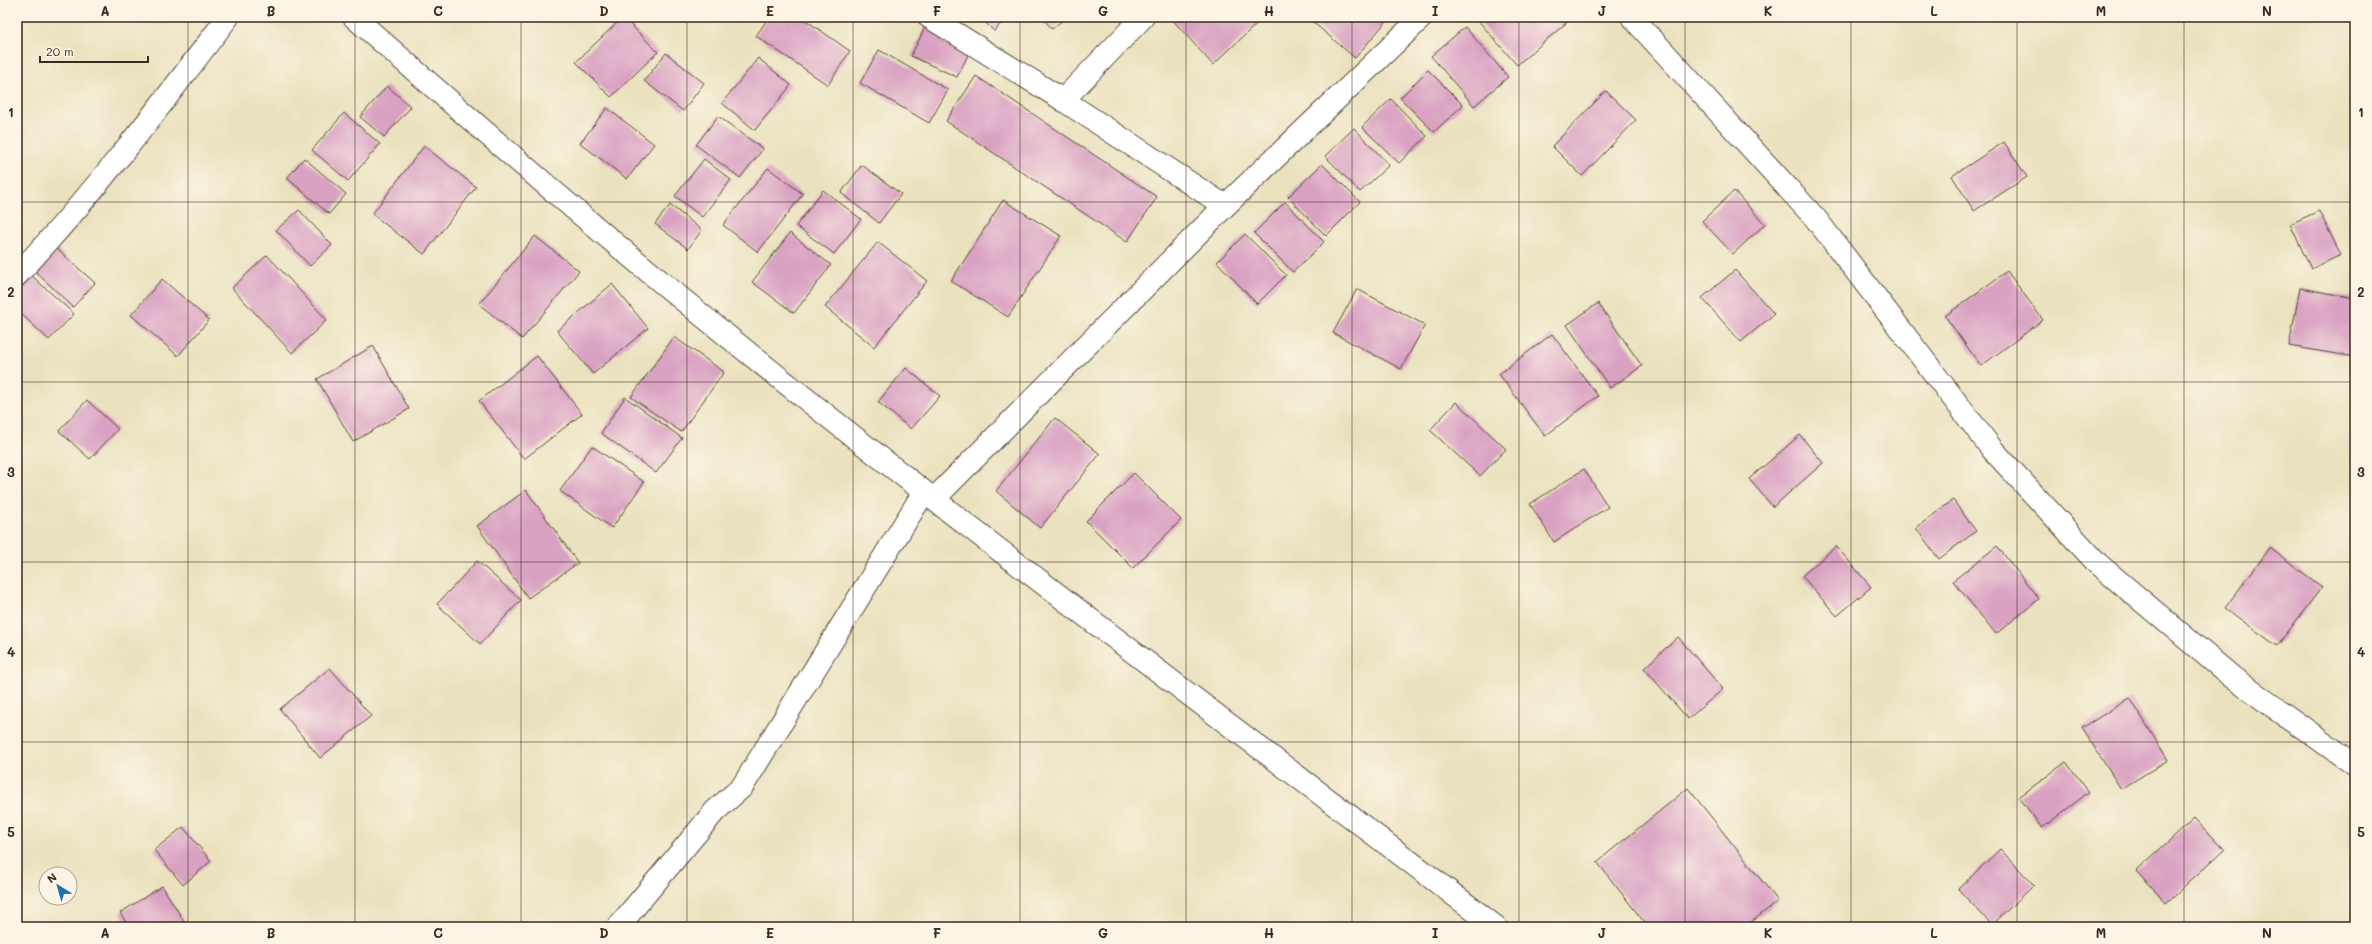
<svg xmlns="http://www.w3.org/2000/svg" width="2372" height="944" viewBox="0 0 2372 944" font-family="Mali,sans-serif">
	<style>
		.building { fill: #d9a1c2 }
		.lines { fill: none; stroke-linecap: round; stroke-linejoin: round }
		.minor-casing { stroke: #554636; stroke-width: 24 }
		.minor { stroke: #fff; stroke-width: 22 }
		.grid { fill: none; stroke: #3b2a1e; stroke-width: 1; stroke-opacity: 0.55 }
		.neatline { fill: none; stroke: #3b2a1e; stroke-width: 1.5 }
		.grid-label { font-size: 13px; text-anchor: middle; font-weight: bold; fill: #3b2a1e }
	</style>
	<rect width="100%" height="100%" fill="#fcf5e5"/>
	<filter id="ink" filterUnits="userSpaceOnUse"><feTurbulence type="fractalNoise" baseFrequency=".025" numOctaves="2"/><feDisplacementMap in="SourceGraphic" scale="8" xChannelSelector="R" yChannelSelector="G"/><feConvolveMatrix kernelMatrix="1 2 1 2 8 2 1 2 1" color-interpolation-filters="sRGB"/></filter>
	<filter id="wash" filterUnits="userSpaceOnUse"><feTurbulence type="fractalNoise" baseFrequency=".012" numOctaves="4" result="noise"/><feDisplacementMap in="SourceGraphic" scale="16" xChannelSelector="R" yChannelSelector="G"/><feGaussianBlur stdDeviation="0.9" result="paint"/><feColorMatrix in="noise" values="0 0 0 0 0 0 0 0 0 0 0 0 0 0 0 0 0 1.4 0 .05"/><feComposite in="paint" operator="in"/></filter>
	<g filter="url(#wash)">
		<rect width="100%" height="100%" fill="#eae2bf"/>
		<g id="blocks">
			<g class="building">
				<polygon points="623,17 658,52 611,97 576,62"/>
				<polygon points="769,17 801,17 850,51 828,85 756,36"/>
				<polygon points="980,17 1007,17 994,31"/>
				<polygon points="1042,17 1066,17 1052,29"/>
				<polygon points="1170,17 1264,17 1213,65"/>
				<polygon points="1307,17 1390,17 1355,58"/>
				<polygon points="1475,17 1571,17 1572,18 1517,65"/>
				<polygon points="926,25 972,47 957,77 911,56"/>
				<polygon points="1465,27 1508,77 1474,106 1431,56"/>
				<polygon points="879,50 948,90 929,123 860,83"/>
				<polygon points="666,53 704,83 683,111 644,81"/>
				<polygon points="758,58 791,85 755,130 722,103"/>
				<polygon points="1428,70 1463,105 1434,132 1400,98"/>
				<polygon points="976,76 1157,197 1127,242 946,121"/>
				<polygon points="387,86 411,107 384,137 360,117"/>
				<polygon points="1606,91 1636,120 1582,176 1552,146"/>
				<polygon points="1391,99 1427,136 1399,163 1362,127"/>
				<polygon points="607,108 654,144 627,179 580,143"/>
				<polygon points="344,113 380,144 348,181 312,150"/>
				<polygon points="718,116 763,149 740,178 696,145"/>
				<polygon points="1354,128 1389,165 1360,192 1325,156"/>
				<polygon points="2004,142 2027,177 1974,211 1952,176"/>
				<polygon points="424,146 476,187 424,254 372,214"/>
				<polygon points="304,158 346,194 329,214 287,178"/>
				<polygon points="704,159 731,180 702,217 675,196"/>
				<polygon points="1322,164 1360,202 1326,236 1288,197"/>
				<polygon points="862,165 901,194 879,223 841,193"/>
				<polygon points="768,168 803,194 758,252 723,225"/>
				<polygon points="823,190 861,219 834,254 796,226"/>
				<polygon points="1734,191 1765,224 1733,254 1702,221"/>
				<polygon points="1003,200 1061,236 1008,317 951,281"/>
				<polygon points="1285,202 1324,242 1293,272 1254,233"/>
				<polygon points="670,205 702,230 688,249 655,224"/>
				<polygon points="299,210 332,245 310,266 276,230"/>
				<polygon points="2319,211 2341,255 2311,269 2290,224"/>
				<polygon points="790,233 831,265 794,313 752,282"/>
				<polygon points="1245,234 1286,275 1257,304 1217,262"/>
				<polygon points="535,236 579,271 522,339 479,304"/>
				<polygon points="878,242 927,281 874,347 825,307"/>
				<polygon points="56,248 95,283 73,307 35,271"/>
				<polygon points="267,255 327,320 292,353 232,288"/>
				<polygon points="1735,270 1774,314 1741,342 1702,298"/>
				<polygon points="2007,271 2043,320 1981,366 1945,316"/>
				<polygon points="32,276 74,314 49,340 17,310 17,292"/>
				<polygon points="162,279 209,320 178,356 131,315"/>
				<polygon points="612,284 648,328 593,374 557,331"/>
				<polygon points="2300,288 2355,298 2355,357 2289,346"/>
				<polygon points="1357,289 1425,325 1401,369 1333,333"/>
				<polygon points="1598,303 1642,366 1610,388 1567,325"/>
				<polygon points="1552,334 1598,396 1545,436 1499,374"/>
				<polygon points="674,337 724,372 681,432 631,397"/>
				<polygon points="373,346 409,409 353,442 317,379"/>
				<polygon points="537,356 582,414 524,459 479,401"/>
				<polygon points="906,368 940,396 911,429 878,402"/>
				<polygon points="625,397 682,438 656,473 601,433"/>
				<polygon points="87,400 118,429 90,459 59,431"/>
				<polygon points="1456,402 1506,449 1480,476 1430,430"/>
				<polygon points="1055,418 1100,454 1040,528 996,491"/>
				<polygon points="1800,435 1823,463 1773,507 1749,479"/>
				<polygon points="592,446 644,482 612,528 560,491"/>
				<polygon points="1584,469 1608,507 1554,542 1530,504"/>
				<polygon points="1134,473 1181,520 1133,568 1086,521"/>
				<polygon points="526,490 578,563 528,598 477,526"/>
				<polygon points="1953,500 1976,531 1939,559 1916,528"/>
				<polygon points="1836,546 1871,587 1837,616 1802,576"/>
				<polygon points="1997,546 2039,599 1996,634 1953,581"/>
				<polygon points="2270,548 2322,587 2277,646 2225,608"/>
				<polygon points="477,561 521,600 480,644 437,604"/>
				<polygon points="1678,637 1723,689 1688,719 1644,668"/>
				<polygon points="330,668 371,716 320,758 280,709"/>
				<polygon points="2130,698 2168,760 2121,789 2082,728"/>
				<polygon points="2066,762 2089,792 2042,828 2019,797"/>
				<polygon points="1688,788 1778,901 1745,927 1648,927 1597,862"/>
				<polygon points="2194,818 2224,850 2166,903 2136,871"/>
				<polygon points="183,827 211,861 183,885 154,850"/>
				<polygon points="2000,849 2034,885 1992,925 1958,889"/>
				<polygon points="162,886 184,921 175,927 129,927 120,913"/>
			</g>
		</g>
	</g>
	<g filter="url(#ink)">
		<use href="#blocks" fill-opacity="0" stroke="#554636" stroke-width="1"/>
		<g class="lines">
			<defs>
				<g id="minor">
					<path d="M354,17C464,114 574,211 688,304C951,519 1226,721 1496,927"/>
					<polyline points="929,17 1063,100 1225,206"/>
					<polyline points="1632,17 1816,219 1992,449 2098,564 2232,677 2355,765"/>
					<polyline points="1063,100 1143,17"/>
					<path d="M17,275C93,195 161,105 228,17"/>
					<polyline points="934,499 1225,206 1422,17"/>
					<polyline points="618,927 715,811 742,787 924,492"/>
				</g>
			</defs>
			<use href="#minor" class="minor-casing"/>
			<use href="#minor" class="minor"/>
		</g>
	</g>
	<path class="grid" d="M188,17V927M355,17V927M521,17V927M687,17V927M853,17V927M1020,17V927M1186,17V927M1352,17V927M1519,17V927M1685,17V927M1851,17V927M2017,17V927M2184,17V927M17,202H2355M17,382H2355M17,562H2355M17,742H2355"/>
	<rect width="2372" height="944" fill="none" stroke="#fcf5e5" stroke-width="44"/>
	<g transform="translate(58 886) rotate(323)"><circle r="19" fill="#fcf5e5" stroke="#afa495"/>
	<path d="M0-3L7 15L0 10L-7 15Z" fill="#1f6fb2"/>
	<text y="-6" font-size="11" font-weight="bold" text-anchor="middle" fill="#3b2a1e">N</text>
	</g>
	<path d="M40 56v6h108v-6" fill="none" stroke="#3b2a1e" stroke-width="2"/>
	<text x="46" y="56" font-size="12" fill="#3b2a1e" stroke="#fcf5e5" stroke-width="3" paint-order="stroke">20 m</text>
	<rect x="22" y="22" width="2328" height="900" class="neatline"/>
	<g class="grid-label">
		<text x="105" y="16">A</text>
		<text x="271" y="16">B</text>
		<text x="438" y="16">C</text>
		<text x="604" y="16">D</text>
		<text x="770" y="16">E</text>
		<text x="937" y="16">F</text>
		<text x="1103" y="16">G</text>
		<text x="1269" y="16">H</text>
		<text x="1435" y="16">I</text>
		<text x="1602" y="16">J</text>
		<text x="1768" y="16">K</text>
		<text x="1934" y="16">L</text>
		<text x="2101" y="16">M</text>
		<text x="2267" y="16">N</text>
		<text x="11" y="117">1</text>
		<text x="2361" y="117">1</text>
		<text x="11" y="297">2</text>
		<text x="2361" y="297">2</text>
		<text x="11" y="477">3</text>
		<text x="2361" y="477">3</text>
		<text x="11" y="657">4</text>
		<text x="2361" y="657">4</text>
		<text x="11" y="837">5</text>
		<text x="2361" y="837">5</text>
		<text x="105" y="938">A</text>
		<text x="271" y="938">B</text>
		<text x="438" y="938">C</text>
		<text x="604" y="938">D</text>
		<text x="770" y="938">E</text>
		<text x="937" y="938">F</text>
		<text x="1103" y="938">G</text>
		<text x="1269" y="938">H</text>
		<text x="1435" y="938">I</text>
		<text x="1602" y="938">J</text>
		<text x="1768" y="938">K</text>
		<text x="1934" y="938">L</text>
		<text x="2101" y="938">M</text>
		<text x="2267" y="938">N</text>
	</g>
</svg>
